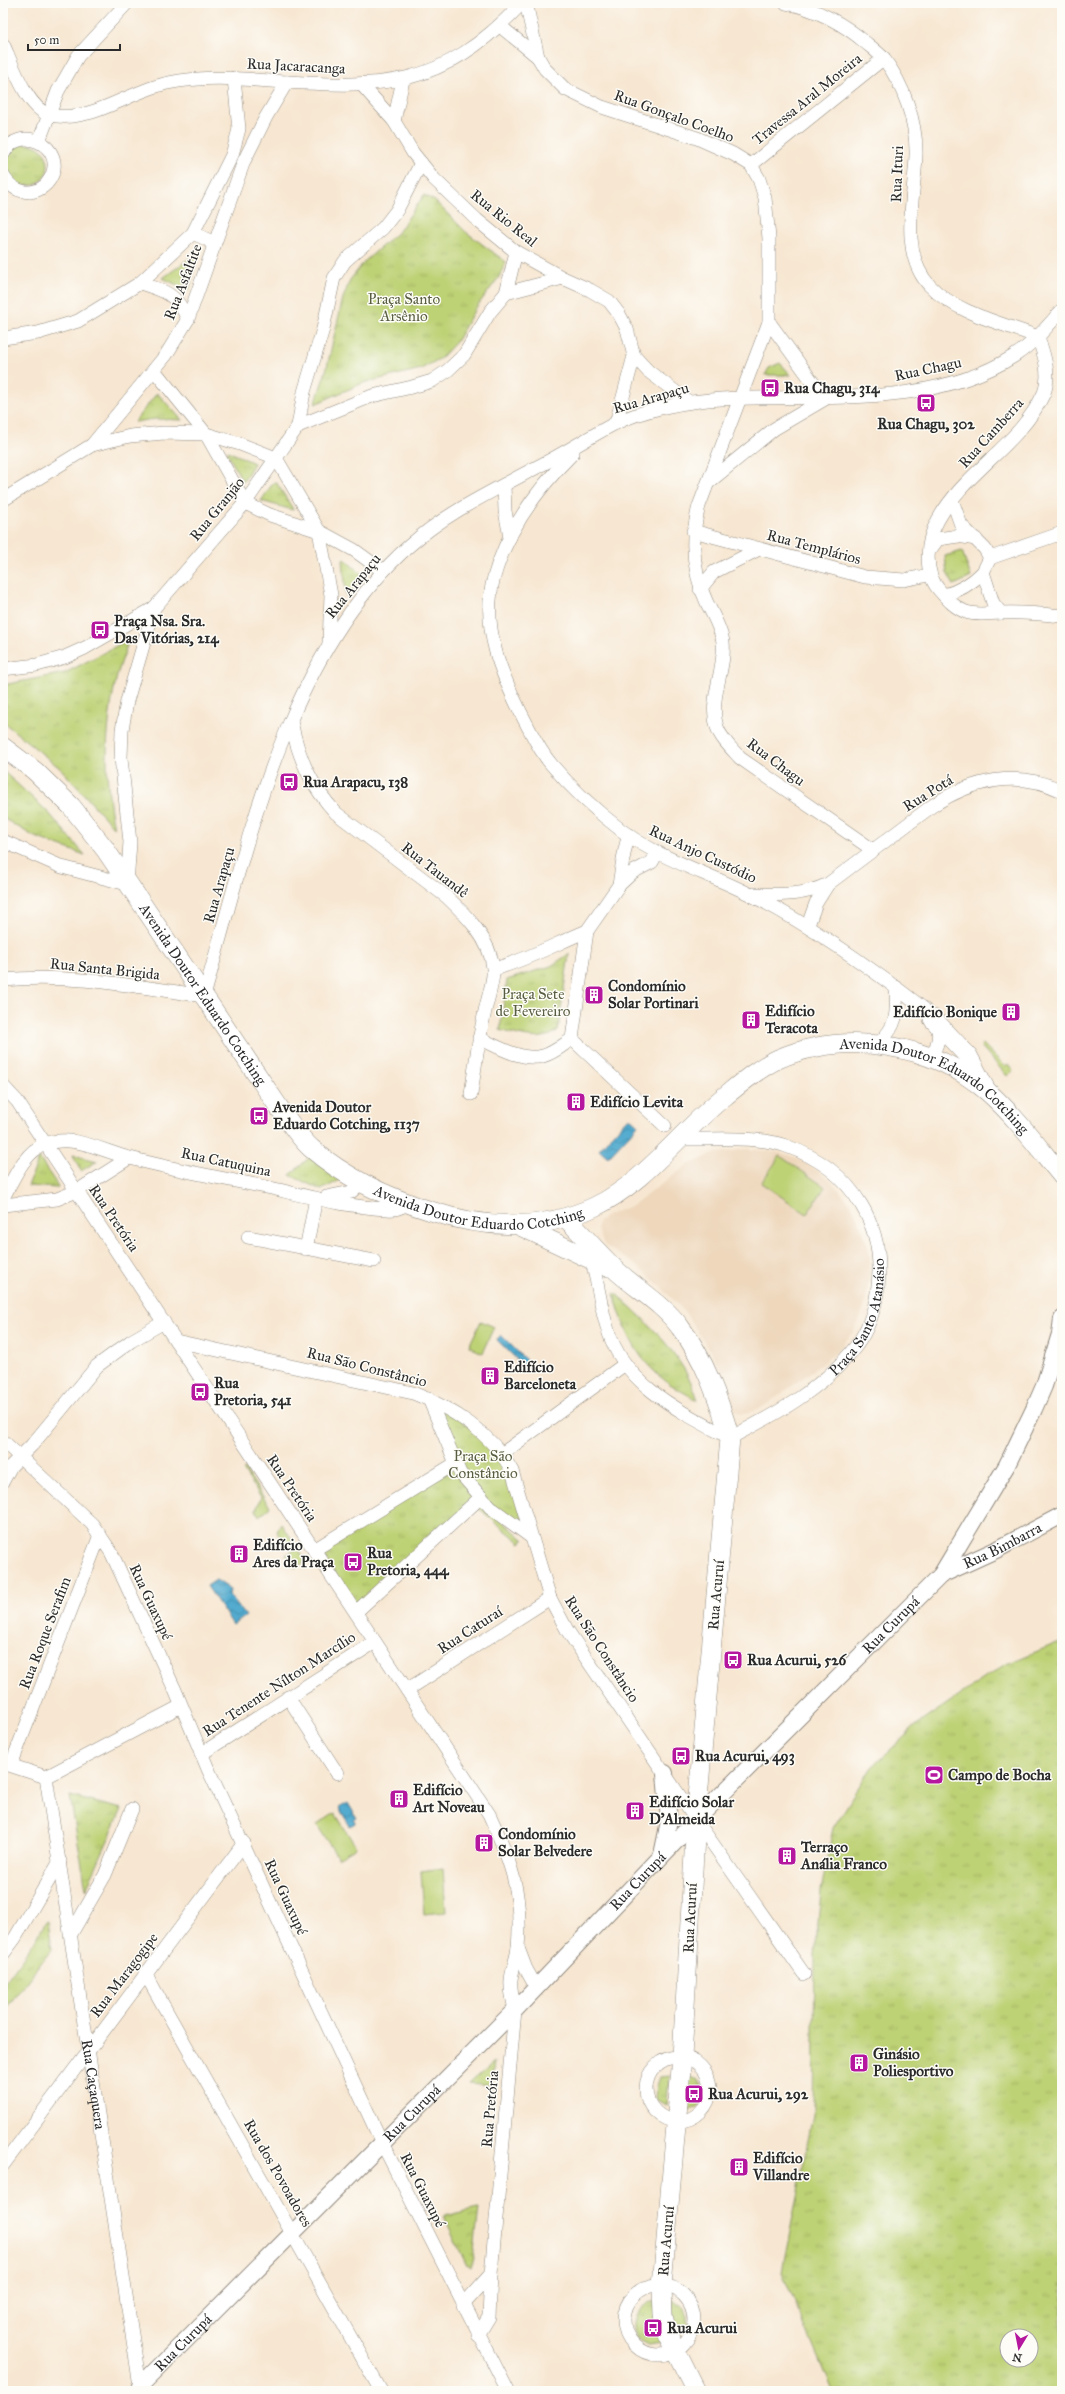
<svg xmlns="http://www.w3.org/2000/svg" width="1065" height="2394" viewBox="0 0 1065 2394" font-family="'IM FELL Great Primer',serif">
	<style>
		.built { fill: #eed7bb }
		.green { fill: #bdd175; stroke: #747e50 }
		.park { fill: url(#park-tufts); stroke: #747e50; fill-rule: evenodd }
		.water { fill: url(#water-waves); stroke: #3e6b7d }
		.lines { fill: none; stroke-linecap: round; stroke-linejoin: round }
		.minor-casing { stroke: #91897e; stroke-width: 14 }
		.tertiary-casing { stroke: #91897e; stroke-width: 18 }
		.secondary-casing { stroke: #91897e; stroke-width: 20 }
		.minor { stroke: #fff; stroke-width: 13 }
		.tertiary { stroke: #fff; stroke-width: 16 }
		.secondary { stroke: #fff; stroke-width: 19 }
		.labels { text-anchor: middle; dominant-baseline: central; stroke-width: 3; stroke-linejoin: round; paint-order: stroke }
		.street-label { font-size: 15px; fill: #2b2b2b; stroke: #fdfcf7 }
		.park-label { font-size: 15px; fill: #575d41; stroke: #fdfcf7 }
		.poi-label { font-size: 15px; font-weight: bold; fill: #2b2b2b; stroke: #fdfcf7; text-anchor: start }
	</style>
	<defs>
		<pattern id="park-tufts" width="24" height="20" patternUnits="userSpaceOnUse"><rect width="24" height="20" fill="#bdd175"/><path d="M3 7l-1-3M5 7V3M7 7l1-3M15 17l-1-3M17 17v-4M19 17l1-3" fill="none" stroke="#a3b465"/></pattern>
		<pattern id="water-waves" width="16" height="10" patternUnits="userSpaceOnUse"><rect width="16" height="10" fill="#52abcf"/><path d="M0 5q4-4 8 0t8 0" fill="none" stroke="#448ba8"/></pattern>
	</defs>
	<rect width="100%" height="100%" fill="#fdfcf7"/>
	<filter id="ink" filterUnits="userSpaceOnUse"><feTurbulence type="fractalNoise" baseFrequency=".025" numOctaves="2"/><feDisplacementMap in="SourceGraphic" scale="8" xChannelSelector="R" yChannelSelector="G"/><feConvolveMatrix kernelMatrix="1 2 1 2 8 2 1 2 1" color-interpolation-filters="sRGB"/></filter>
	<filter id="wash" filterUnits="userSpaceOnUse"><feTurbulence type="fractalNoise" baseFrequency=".012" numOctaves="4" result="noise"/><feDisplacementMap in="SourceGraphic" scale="16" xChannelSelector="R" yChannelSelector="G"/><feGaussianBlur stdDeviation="0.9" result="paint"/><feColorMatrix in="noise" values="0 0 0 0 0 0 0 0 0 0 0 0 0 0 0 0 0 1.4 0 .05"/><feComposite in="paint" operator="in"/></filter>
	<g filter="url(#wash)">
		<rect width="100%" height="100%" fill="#f7e7d2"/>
		<polygon class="built" points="746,1149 776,1152 791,1156 805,1162 830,1180 850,1203 863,1230 870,1259 870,1274 865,1304 860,1318 853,1332 834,1355 766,1405 749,1413 741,1414 734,1410 724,1378 713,1355 684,1311 659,1285 632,1262 605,1246 597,1229 599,1222 606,1216 633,1205 688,1165 716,1153"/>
		<g class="green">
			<polygon points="983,1044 1005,1066 1008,1064 1013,1070 1007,1076 981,1046"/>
			<polygon points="780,1156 825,1187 807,1214 761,1183"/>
			<polygon points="481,1321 494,1327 482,1353 469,1346"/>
			<polygon points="245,1469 270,1507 259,1516 256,1510 261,1497 243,1470"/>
			<polygon points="281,1523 293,1541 286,1546 277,1532"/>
			<polygon points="298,1548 306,1561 295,1568 286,1555"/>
			<polygon points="335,1813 356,1847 338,1858 317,1825"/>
			<polygon points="443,1868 446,1912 424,1914 421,1871"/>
		</g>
		<g class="park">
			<circle cx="27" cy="165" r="21"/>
			<polygon points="424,195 435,201 466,232 506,262 499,277 475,309 456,342 441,358 421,369 363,383 315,404 326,371 343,298 350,280 364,262 399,231"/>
			<polygon points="198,252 189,291 163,278"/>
			<polygon points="780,363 791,375 765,375 769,368"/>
			<polygon points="157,393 182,420 155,419 134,422"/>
			<polygon points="228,451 254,463 243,482 227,453"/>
			<polygon points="276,482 293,509 293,510 261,501 273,483"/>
			<polygon points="962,551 971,577 954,585 947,573 945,556"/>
			<polygon points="344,559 364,576 348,596 346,595 343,560"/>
			<path d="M124,642H128C124,656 118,669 115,684C105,731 104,780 114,828L61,769L3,722V685L65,673Z"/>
			<polygon points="3,771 48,812 85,855 35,837 3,818"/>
			<path d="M569,954L558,1030C542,1044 519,1035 500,1030L507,980L551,966Z"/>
			<polygon points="73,1155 97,1161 81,1171"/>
			<polygon points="310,1157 342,1179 321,1190 290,1175"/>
			<polygon points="39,1158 58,1186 57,1188 28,1186"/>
			<path d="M615,1293C649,1323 684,1356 698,1400C645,1374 630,1349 614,1294Z"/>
			<polygon points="432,1403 458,1417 505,1461 527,1532 490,1504 462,1471"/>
			<polygon points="453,1465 478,1497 356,1607 320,1550"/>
			<polygon points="481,1502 524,1540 521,1543 477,1507"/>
			<path d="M1062,1641V2391H832L782,2272L813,2115L815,1955L821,1891L833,1828L872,1767L919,1723L1004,1665ZM1007,2336H1031V2360H1007Z"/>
			<polygon points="70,1796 122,1809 86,1889"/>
			<polygon points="46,1921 48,1921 52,1949 3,2012 3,1985 37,1938"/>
			<polygon points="494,2062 491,2086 469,2084"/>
			<polygon points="669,2076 667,2105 656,2099 657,2086 660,2077"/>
			<polygon points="687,2076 699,2080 704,2090 704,2101 697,2108 684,2111"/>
			<polygon points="479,2208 473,2259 470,2267 466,2264 444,2216"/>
			<path d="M655,2300L663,2343L649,2345L637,2339C629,2320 637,2309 655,2300Z"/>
			<polygon points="672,2300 683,2306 687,2317 687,2328 679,2336 673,2323"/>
		</g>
		<g class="water">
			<polygon points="629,1117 638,1125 608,1157 599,1149"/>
			<polygon points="501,1335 533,1367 529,1371 497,1340"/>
			<polygon points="216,1580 230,1589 229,1595 246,1616 233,1625 207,1586"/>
			<polygon points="348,1803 357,1818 354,1820 355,1823 350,1826 339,1808"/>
		</g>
	</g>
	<g filter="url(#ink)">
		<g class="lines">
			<defs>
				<g id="minor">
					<path d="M526,3L538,57L545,69L565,89L602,107L697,138L733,154L751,165L759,179L765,198L769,238V322L699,506C690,540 692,571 707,603C713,615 721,629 723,642C726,670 708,699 717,727C721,739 732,749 740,758L873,850"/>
					<path d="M786,3C815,8 844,24 866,43C872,48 879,53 884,59C903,84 917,122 916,155C915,195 898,253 930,286C957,314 1003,323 1038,337C1044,354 1051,375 1044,393C1021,444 964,472 938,520C926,541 923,573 940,591C947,599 955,608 966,612C978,616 989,613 1002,613C1022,612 1042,614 1062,616"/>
					<polyline points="500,26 538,57"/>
					<path d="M3,44C12,63 27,109 50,115C91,124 129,91 168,83C202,76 235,78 270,81C383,88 439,91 522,3"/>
					<polyline points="362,85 394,121 413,153 434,179 477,220 516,252 563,278 590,290 609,301 619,314 627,329 634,356 616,423"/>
					<polyline points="394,121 403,80"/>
					<polyline points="39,141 58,91 78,56 127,3"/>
					<path d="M3,155C18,121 69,147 50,179C46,186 38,191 30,192C17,192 9,186 3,175"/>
					<polyline points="751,165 884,58"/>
					<polyline points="193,233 208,240 214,246"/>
					<path d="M140,283C166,291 176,294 188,319"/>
					<polyline points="506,293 516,252"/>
					<polyline points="3,338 38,333 78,321 140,283 193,233 232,155 239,129 234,78"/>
					<polyline points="634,356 648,371 689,402"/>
					<polyline points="154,370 206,434 245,503 270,515 319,531 354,550 383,571"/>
					<polyline points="298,426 372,396 412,387 432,381 447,371 464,355 490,312 506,293 563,278"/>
					<polyline points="92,445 130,436 164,433 206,434 240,444 276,458 319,531 331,595 329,643"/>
					<path d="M573,453C539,487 507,530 494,577C480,627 502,676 524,719C532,734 539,750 551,764C571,788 595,810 621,830C661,860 709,873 753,896C814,927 870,967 924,1009C941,1028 943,1035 931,1058"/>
					<polyline points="709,482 774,429 825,399 769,322"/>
					<polyline points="504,485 505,511 510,537"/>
					<polyline points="3,500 92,445 166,355 188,319 244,161 266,117 287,82"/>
					<polyline points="952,500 961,525 985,549 990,558 983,572 993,603 1001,613"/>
					<polyline points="693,531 865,577 904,580 929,575"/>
					<polyline points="930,550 938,539 958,536 976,539"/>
					<polyline points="990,558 1062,533"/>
					<polyline points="700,589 714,572 759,549"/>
					<path d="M944,595C960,591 971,584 983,572"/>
					<polyline points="3,669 37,665 65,657 85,648 154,608 245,503 298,426 304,392 323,329 334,278 345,261 383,228 397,210 421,163"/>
					<path d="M291,721C298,757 311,786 336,813L447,897C467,916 490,939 493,968C495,979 486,1003 484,1016C478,1042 475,1068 471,1094"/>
					<polyline points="3,841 62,867 127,884 130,842 121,758 122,730 127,701 154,608"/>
					<path d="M619,885C622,868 623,851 629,835"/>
					<path d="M754,894C781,895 803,896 828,884L932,806C971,780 1018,769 1062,791"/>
					<polyline points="808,925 816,903 828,884"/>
					<path d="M494,969C527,960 555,944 587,931"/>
					<path d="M3,980C69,973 139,987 204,996C247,845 286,655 409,546C447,512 495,490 539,466C565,453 589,437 614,424C643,409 689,401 721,399C815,394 930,410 1014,356C1033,344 1047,327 1062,310"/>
					<path d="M479,1038C496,1046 523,1062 543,1056C554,1053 563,1045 572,1039L587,931L619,885L633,872L652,862L657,853"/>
					<polyline points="572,1039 665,1126"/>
					<path d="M878,1044C898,1025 897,1014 896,987"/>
					<path d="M3,1086L17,1101L489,1814C511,1861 523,1894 518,1947C517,1958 512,1969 511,1980C510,1990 513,2000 515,2010L491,2274"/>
					<polyline points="326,1197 351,1192 362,1182"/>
					<path d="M3,1198C13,1180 24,1152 45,1144C73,1133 104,1152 130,1158C175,1170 221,1178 266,1187C306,1196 347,1207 388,1209C396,1210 401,1207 408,1204"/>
					<polyline points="3,1205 57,1199 77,1191 129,1158"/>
					<polyline points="248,1237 374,1261"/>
					<polyline points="306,1249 316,1198"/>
					<path id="s1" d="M591,1259C598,1281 600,1305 607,1327C623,1385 681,1412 730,1438C774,1415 821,1390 852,1351C865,1336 872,1319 876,1299C890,1229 853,1169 786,1146C755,1135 710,1140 677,1139"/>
					<path d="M176,1341L413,1393C452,1408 493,1434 512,1471L550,1598L567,1630L696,1820L804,1974"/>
					<polyline points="429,1399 460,1473 490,1507 531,1537"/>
					<polyline points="3,1441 92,1524 111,1552 175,1690 208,1769 382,2143 508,2391"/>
					<polyline points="503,1453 625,1364"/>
					<polyline points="3,1481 11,1466 32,1445 97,1366 131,1341 164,1322"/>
					<polyline points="314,1550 456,1463"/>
					<polyline points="356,1612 481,1497"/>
					<polyline points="407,1690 550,1598"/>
					<polyline points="288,1697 337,1773"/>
					<polyline points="201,1754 375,1642"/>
					<polyline points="3,1763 46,1777 181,1706"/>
					<polyline points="11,1765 100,1535"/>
					<path id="s2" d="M46,1777L140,2386L135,2391"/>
					<polyline points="71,1934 105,1875 132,1809"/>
					<polyline points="518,1948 526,1969 536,1987"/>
					<polyline points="3,1954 15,1938 60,1861"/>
					<polyline points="145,1973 381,2391"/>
					<circle cx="678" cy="2089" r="32"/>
					<polyline points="3,2165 244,1843"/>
					<circle cx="659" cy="2320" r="35"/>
					<polyline points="463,2305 491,2274 489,2317 478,2335"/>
				</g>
				<g id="tertiary">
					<path id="s3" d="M941,1575L998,1549L1062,1515"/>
					<polyline points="662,1855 669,1821 665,1773"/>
					<path id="s4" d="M140,2391V2386L515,2010L696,1820L941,1575L1007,1465L1034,1409L1044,1386L1060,1334L1062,1319"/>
				</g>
				<g id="secondary">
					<path id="s5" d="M3,747L35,771L71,806L105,849L280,1109C290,1122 300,1139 312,1149C346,1178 389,1198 431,1211C484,1229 542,1231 594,1207C645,1183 681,1131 725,1096C741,1083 760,1067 778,1059C846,1030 933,1043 988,1092C1016,1117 1038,1147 1062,1176"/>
					<polyline points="933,1019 968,1056 986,1090"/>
					<path d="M566,1218C583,1235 599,1254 617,1271C638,1290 663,1304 680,1327C705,1359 719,1400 730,1438L696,1820L682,2057L662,2285L663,2315L667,2333L696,2391"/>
					<polyline points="520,1226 607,1267"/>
				</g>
			</defs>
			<use href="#minor" class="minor-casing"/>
			<use href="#tertiary" class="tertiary-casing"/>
			<use href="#secondary" class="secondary-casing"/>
			<use href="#minor" class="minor"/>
			<use href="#tertiary" class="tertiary"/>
			<use href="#secondary" class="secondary"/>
		</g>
	</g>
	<defs>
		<symbol id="bus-square" viewBox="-11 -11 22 22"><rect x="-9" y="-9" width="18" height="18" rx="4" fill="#b5179e" stroke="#fdfcf7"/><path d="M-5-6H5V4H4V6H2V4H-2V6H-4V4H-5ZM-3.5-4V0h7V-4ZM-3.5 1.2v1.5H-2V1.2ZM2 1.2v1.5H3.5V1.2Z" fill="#fff"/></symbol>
		<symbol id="building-square" viewBox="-11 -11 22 22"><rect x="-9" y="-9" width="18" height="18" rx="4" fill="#b5179e" stroke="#fdfcf7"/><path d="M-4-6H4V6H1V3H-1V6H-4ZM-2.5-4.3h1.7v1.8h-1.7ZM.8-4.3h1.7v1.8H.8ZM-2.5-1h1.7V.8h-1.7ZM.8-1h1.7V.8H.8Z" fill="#fff"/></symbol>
		<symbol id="stadium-square" viewBox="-11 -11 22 22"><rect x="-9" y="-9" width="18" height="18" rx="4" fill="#b5179e" stroke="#fdfcf7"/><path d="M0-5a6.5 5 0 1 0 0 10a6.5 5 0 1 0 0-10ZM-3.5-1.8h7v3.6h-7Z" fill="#fff"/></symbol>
	</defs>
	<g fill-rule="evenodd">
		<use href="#bus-square" x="759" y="377" width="22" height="22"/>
		<use href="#bus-square" x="915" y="392" width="22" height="22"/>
		<use href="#bus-square" x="89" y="619" width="22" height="22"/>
		<use href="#bus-square" x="278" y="771" width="22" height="22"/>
		<use href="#building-square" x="583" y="984" width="22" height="22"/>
		<use href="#building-square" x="1000" y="1001" width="22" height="22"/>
		<use href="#building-square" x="740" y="1009" width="22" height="22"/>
		<use href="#building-square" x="565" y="1091" width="22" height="22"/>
		<use href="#bus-square" x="248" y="1105" width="22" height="22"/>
		<use href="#building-square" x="479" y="1365" width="22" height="22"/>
		<use href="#bus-square" x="189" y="1381" width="22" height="22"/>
		<use href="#building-square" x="228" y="1543" width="22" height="22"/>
		<use href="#bus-square" x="342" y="1551" width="22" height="22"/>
		<use href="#bus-square" x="722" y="1649" width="22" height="22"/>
		<use href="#bus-square" x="670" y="1745" width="22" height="22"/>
		<use href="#stadium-square" x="923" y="1764" width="22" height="22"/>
		<use href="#building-square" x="388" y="1788" width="22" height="22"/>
		<use href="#building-square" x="624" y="1800" width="22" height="22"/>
		<use href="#building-square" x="473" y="1832" width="22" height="22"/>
		<use href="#building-square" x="776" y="1845" width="22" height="22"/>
		<use href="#building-square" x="848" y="2052" width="22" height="22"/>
		<use href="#bus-square" x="683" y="2083" width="22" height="22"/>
		<use href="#building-square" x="728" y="2156" width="22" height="22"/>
		<use href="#bus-square" x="642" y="2317" width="22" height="22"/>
	</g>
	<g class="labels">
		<g class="street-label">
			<text transform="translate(296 66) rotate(3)">Rua Jacaracanga</text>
			<text transform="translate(807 99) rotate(-39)">Travessa Aral Moreira</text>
			<text transform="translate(674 116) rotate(20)">Rua Gonçalo Coelho</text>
			<text transform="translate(897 174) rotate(-88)">Rua Ituri</text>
			<text transform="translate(504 218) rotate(39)">Rua Rio Real</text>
			<text transform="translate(183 282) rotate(-69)">Rua Asfaltite</text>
			<text transform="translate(928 369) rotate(-12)">Rua Chagu</text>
			<text transform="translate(651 398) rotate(-16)">Rua Arapaçu</text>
			<text transform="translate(991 433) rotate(-48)">Rua Camberra</text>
			<text transform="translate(217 509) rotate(-51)">Rua Granjão</text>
			<text transform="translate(814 547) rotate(15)">Rua Templários</text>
			<text transform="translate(353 586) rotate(-51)">Rua Arapaçu</text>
			<text transform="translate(776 762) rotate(37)">Rua Chagu</text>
			<text transform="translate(928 793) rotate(-32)">Rua Potá</text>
			<text transform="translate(703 854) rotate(25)">Rua Anjo Custódio</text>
			<text transform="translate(435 870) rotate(38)">Rua Tauandê</text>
			<text transform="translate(219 885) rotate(-74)">Rua Arapaçu</text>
			<text transform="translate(105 969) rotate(6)">Rua Santa Brigida</text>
			<text stroke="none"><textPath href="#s5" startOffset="320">Avenida Doutor Eduardo Cotching</textPath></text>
			<text stroke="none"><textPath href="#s5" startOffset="1220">Avenida Doutor Eduardo Cotching</textPath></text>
			<text transform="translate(226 1162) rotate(12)">Rua Catuquina</text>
			<text stroke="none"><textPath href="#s5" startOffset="692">Avenida Doutor Eduardo Cotching</textPath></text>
			<text transform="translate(114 1218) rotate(56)">Rua Pretória</text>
			<text stroke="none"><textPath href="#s1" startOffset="426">Praça Santo Atanásio</textPath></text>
			<text transform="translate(367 1367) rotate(14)">Rua São Constâncio</text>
			<text transform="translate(292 1488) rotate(56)">Rua Pretória</text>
			<text stroke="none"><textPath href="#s3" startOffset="68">Rua Bimbarra</textPath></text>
			<text transform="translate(716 1595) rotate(-85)">Rua Acuruí</text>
			<text transform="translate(151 1602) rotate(65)">Rua Guaxupé</text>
			<text stroke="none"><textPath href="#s4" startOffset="1074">Rua Curupá</textPath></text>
			<text transform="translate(470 1630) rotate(-33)">Rua Caturaí</text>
			<text transform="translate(45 1633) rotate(-69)">Rua Roque Serafim</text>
			<text transform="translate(602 1649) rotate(57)">Rua São Constâncio</text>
			<text transform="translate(279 1684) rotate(-33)">Rua Tenente Nílton Marcílio</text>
			<text stroke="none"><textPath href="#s4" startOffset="714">Rua Curupá</textPath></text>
			<text transform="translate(286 1897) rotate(65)">Rua Guaxupé</text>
			<text transform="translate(690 1918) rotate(-87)">Rua Acuruí</text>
			<text transform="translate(124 1975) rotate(-53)">Rua Maragogipe</text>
			<text stroke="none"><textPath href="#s2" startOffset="311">Rua Caçaquera</textPath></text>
			<text transform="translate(490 2109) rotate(-85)">Rua Pretória</text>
			<text stroke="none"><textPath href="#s4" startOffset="390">Rua Curupá</textPath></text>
			<text transform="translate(278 2173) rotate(60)">Rua dos Povoadores</text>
			<text transform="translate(423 2190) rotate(63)">Rua Guaxupé</text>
			<text transform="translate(666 2241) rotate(-85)">Rua Acuruí</text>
			<text stroke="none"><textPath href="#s4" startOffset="66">Rua Curupá</textPath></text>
		</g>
		<g class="park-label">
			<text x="404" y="299">Praça Santo<tspan x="404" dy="17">Arsênio</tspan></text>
			<text x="533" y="994">Praça Sete<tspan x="533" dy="17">de Fevereiro</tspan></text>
			<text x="483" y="1456">Praça São<tspan x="483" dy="17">Constâncio</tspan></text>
		</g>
		<g class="poi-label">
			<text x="784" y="388">Rua Chagu, 314</text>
			<text x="926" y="424" text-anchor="middle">Rua Chagu, 302</text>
			<text x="114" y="621">Praça Nsa. Sra.<tspan x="114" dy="17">Das Vitórias, 214</tspan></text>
			<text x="303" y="782">Rua Arapacu, 138</text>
			<text x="608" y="986">Condomínio<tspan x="608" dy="17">Solar Portinari</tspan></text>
			<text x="765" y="1011">Edifício<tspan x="765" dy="17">Teracota</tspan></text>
			<text x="997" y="1012" text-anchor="end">Edifício Bonique</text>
			<text x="590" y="1102">Edifício Levita</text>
			<text x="273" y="1107">Avenida Doutor<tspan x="273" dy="17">Eduardo Cotching, 1137</tspan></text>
			<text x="504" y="1367">Edifício<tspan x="504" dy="17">Barceloneta</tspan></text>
			<text x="214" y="1383">Rua<tspan x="214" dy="17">Pretoria, 541</tspan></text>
			<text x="253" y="1545">Edifício<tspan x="253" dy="17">Ares da Praça</tspan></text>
			<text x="367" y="1553">Rua<tspan x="367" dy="17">Pretoria, 444</tspan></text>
			<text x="747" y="1660">Rua Acurui, 526</text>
			<text x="695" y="1756">Rua Acurui, 493</text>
			<text x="948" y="1775">Campo de Bocha</text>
			<text x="413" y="1790">Edifício<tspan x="413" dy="17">Art Noveau</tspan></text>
			<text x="649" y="1802">Edifício Solar<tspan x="649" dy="17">D'Almeida</tspan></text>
			<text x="498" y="1834">Condomínio<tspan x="498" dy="17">Solar Belvedere</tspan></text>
			<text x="801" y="1847">Terraço<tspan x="801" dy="17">Anália Franco</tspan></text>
			<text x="873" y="2054">Ginásio<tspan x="873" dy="17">Poliesportivo</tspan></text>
			<text x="708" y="2094">Rua Acurui, 292</text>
			<text x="753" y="2158">Edifício<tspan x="753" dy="17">Villandre</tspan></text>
			<text x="667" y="2328">Rua Acurui</text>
		</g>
	</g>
	<rect width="1065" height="2394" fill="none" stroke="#fdfcf7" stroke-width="16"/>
	<g transform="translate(1019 2348) rotate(190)"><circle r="19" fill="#fdfcf7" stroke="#a9a8a5"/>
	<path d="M0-3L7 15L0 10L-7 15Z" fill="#b5179e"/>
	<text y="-6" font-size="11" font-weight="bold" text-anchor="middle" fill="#2b2b2b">N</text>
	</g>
	<path d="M28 44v6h92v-6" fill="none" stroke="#2b2b2b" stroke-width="2"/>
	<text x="34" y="44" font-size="12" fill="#2b2b2b" stroke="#fdfcf7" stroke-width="3" paint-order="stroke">50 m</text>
</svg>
